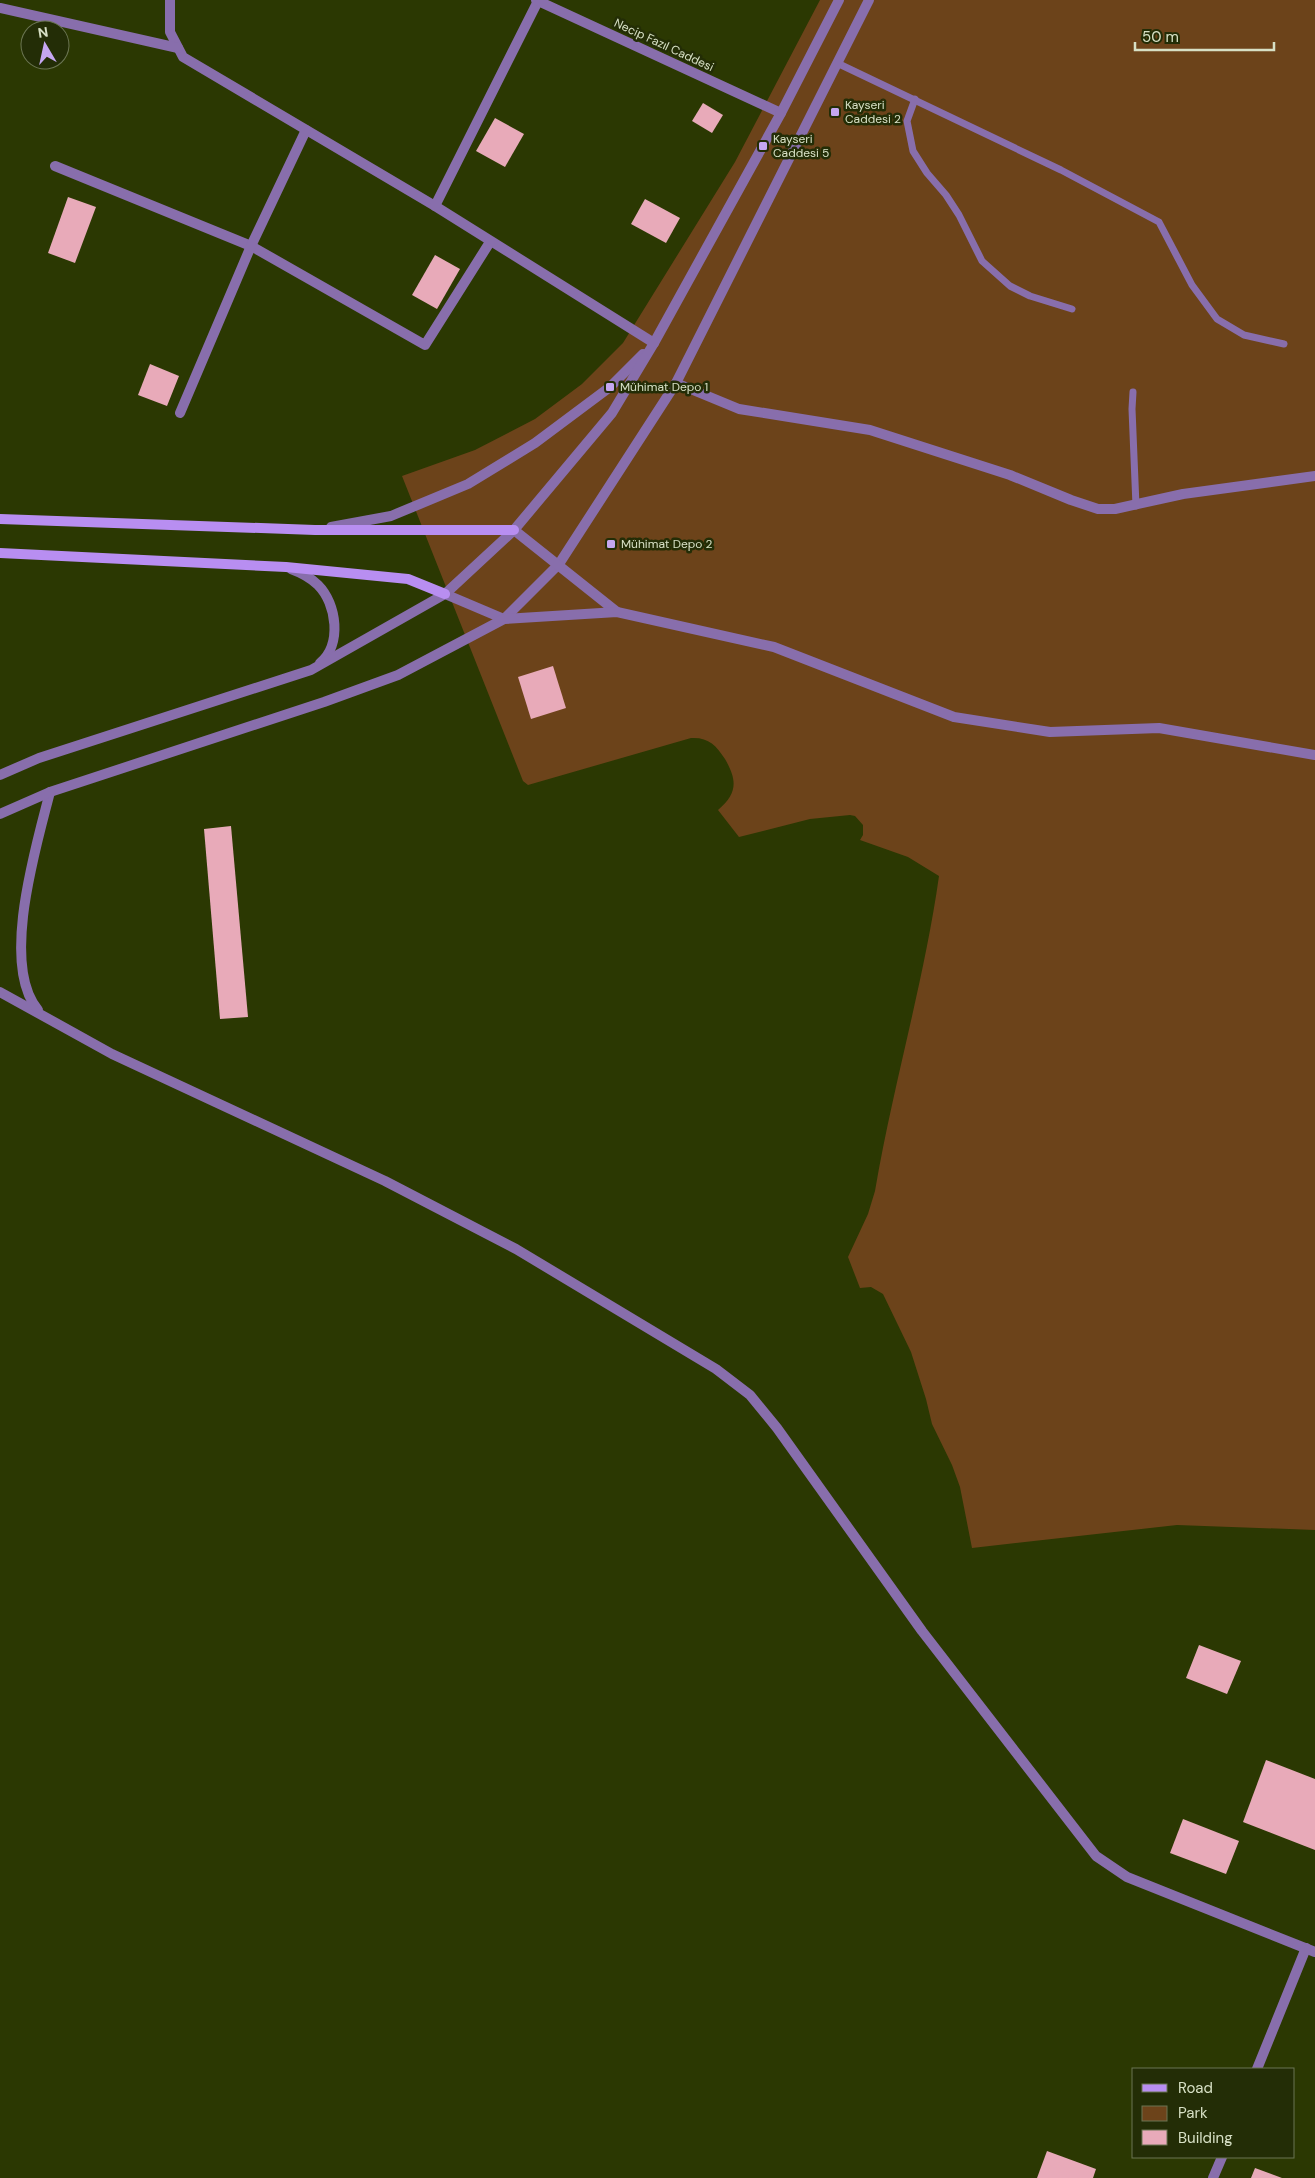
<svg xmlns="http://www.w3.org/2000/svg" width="1315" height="2178" viewBox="0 0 1315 2178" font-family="'DM Sans',sans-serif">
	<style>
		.green { fill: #6c431a }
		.building { fill: #e8aab9 }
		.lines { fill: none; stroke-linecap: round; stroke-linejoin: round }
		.service { stroke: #886eac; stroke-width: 7 }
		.minor { stroke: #886eac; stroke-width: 10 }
		.tertiary { stroke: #886eac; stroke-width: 10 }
		.secondary { stroke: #b88ef1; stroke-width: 10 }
		.poi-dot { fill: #c5a7f1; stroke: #232d06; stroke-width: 2 }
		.labels { text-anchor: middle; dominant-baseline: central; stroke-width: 5; stroke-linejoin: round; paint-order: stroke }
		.street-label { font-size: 12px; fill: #d7e0c5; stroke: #232d06 }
		.poi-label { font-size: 12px; fill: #d7e0c5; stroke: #232d06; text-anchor: start }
	</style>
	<rect width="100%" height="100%" fill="#2b3802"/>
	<path class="green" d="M820,0H1315V1530L1177,1525L972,1548L960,1487L952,1465L932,1424L926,1399L911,1352L883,1294L871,1287L860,1288L848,1257L868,1214L875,1191C893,1085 924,982 939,876L908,857L860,840L863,835V825L855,816L850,815L810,819L739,837L718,810C738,793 737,780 725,759C716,745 708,737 691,738L528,785L523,781L402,476L475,450L535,419L582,384L623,343L735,162Z"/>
	<g class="building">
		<polygon points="703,103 723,115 712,133 692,121"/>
		<polygon points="495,118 524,134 505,167 476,151"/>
		<polygon points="68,197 96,207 75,263 48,253"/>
		<polygon points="645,199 680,218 666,243 631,224"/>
		<polygon points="435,255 460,269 437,309 412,295"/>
		<polygon points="150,364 179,376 167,406 138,395"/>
		<polygon points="553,666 566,708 531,719 518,677"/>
		<polygon points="231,826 248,1017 220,1019 204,829"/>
		<polygon points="1199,1645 1241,1661 1227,1694 1186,1678"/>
		<polygon points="1266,1760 1315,1779 1315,1850 1243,1822"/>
		<polygon points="1183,1819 1239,1841 1226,1874 1170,1853"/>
		<polygon points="1047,2151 1096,2169 1093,2178 1037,2178"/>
		<polygon points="1255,2168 1282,2178 1251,2178"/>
	</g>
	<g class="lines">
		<g class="service">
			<polyline points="837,63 1061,170 1159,222 1192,285 1217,319 1244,335 1284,344"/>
			<polyline points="915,99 907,121 913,151 927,173 946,195 959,215 982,261 1010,286 1030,296 1072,309"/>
			<polyline points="1133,392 1132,409 1136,506"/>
		</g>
		<g class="minor">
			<polyline points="170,0 170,32 183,57 435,206 654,343"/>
			<polyline points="0,8 178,48"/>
			<polyline points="55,166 251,246 425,345 490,242"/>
			<polyline points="435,206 538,1"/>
			<polyline points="676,383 739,409 870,430 1010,475 1071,500 1098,509 1115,509 1183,494 1315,476"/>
			<polyline points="180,413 251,246 306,130"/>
			<polyline points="0,992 112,1054 385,1181 516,1249 716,1369 750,1395 777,1428 922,1631 1096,1856 1127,1877 1315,1952"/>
			<path d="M38,1010C0,965 36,847 50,792"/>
			<polyline points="1257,2069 1306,1948"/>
			<polyline points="1213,2178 1222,2157"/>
		</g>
		<g class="tertiary">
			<polyline points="536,0 781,113"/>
			<polyline points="331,527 391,516 468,484 535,443 610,387 643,354"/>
			<polyline points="514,530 612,413 654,343 781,113 839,0"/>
			<path d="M291,569C302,573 310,577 318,585C337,604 342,645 320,663"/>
			<polyline points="445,594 504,619 559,564 676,383 869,0"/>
			<polyline points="0,775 39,758 311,670 445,594 514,530 617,612"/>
			<polyline points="0,814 50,792 324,702 398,675 504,619 617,612 774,647 954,717 1050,732 1159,728 1315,755"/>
		</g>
		<g class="secondary">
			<polyline points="0,519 315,530 514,530"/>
			<polyline points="0,553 286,567 408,579 445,594"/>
		</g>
	</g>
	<g class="poi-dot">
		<rect x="830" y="107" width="10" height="10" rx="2.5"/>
		<rect x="758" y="141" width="10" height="10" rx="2.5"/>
		<rect x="605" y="382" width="10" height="10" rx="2.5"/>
		<rect x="606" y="539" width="10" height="10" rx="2.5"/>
	</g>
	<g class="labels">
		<g class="street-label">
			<text transform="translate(664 45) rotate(25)">Necip Fazıl Caddesi</text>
		</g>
		<g class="poi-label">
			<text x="845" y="105">Kayseri<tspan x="845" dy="14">Caddesi 2</tspan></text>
			<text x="773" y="139">Kayseri<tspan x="773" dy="14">Caddesi 5</tspan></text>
			<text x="620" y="387">Mühimat Depo 1</text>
			<text x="621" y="544">Mühimat Depo 2</text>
		</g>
	</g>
	<rect x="1132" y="2068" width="162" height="90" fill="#232d06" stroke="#6b7552"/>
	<rect x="1142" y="2084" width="25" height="8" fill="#b88ef1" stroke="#6b7552"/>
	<text x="1178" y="2093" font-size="15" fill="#d7e0c5">Road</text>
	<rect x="1142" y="2106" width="25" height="15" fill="#6c431a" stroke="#6b7552"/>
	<text x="1178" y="2118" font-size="15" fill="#d7e0c5">Park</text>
	<rect x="1142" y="2130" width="25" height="15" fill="#e8aab9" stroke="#6b7552"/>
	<text x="1178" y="2143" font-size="15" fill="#d7e0c5">Building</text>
	<g transform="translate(45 45) rotate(351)"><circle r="24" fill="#232d06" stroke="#6b7552"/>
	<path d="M0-4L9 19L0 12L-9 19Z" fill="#c5a7f1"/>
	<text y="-8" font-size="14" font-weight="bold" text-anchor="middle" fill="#d7e0c5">N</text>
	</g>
	<path d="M1135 42v8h139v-8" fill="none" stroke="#d7e0c5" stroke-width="2.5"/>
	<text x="1142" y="42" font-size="15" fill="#d7e0c5" stroke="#232d06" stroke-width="4" paint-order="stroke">50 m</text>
</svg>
